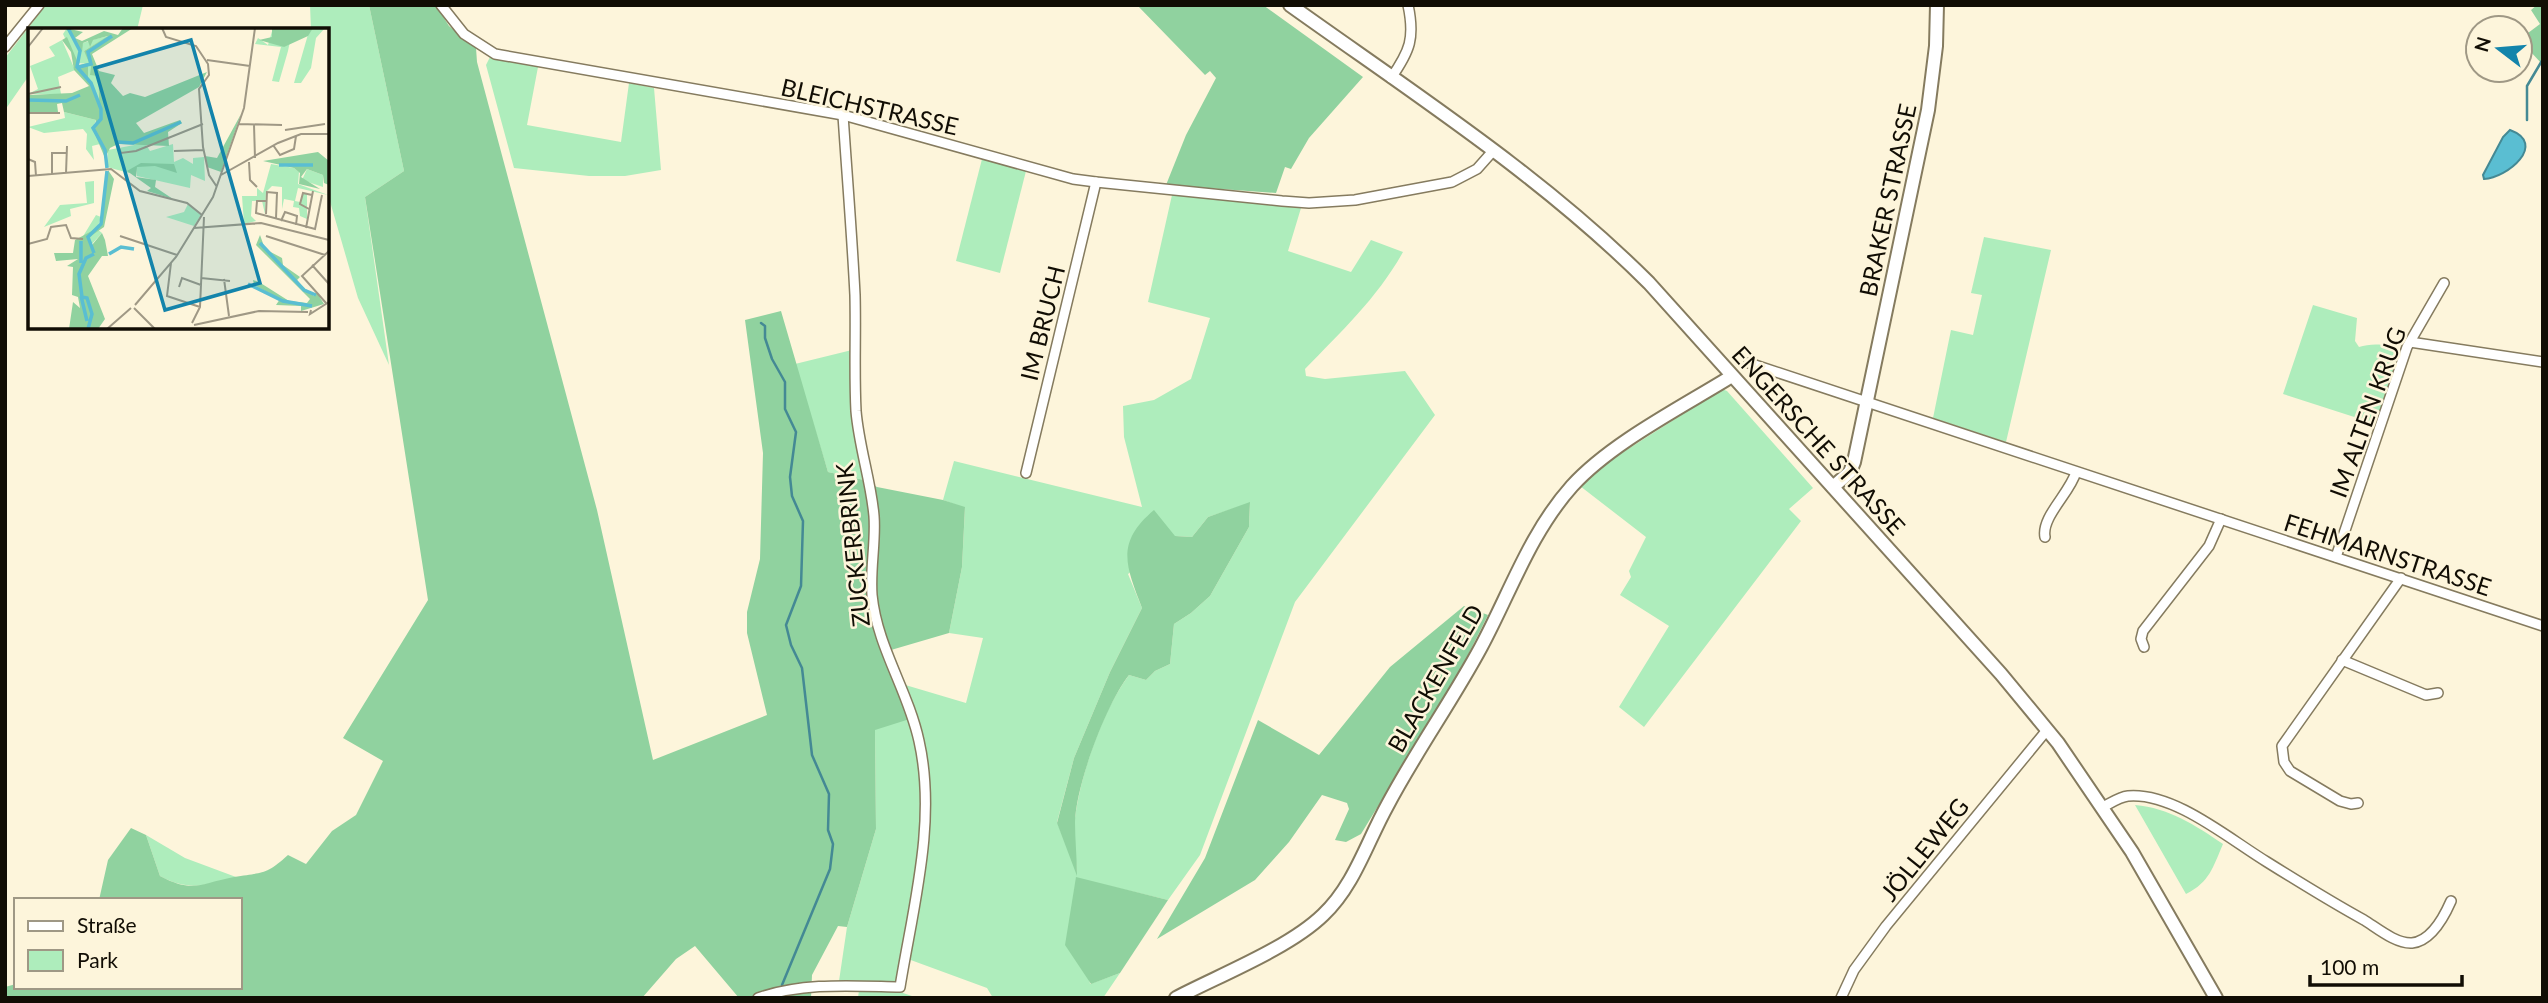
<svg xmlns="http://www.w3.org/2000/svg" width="2548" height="1003" viewBox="0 0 2548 1003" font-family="Lato,sans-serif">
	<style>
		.green { fill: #aeedbc; fill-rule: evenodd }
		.forest { fill: #90d29f }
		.water { fill: #5abed2; stroke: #448994; stroke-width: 2 }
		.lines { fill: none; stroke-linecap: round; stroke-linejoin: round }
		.stream { stroke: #448994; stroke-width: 2.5 }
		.street-casing { stroke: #857b5f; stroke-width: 12 }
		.secondary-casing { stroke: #857b5f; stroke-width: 16 }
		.street { stroke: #fff; stroke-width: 9 }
		.secondary { stroke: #fff; stroke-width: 12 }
		.labels { text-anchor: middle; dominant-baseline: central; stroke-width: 5; stroke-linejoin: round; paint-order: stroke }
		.street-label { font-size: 24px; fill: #110d04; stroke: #fdf5db }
		.inset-river { fill: none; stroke: #5abed2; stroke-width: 3.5 }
		.inset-road { fill: none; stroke: #9f9885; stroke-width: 2 }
		.view { fill: #1384ab; fill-opacity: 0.15; stroke: #1384ab; stroke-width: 3.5 }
		.inset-edge { fill: none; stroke: #110d04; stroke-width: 3.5 }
	</style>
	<rect width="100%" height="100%" fill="#fdf5db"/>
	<g class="green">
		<polygon points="46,5 143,5 137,30 30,30 30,74 5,110 5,58"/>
		<polygon points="310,5 369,5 404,171 365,197 389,365 358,298 329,198 327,30 311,30"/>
		<polygon points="490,57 538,67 527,125 621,142 629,83 654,88 661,170 625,176 589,176 514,168 486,65"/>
		<polygon points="982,159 1026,171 1000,273 956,261"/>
		<path d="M1172,195L1301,208L1288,251L1351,272L1371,240L1403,252C1378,297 1341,332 1305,369L1306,376L1325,379L1405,371L1435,415L1295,602L1200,855L1168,900L1076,878L1090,984L1120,973L1103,998H993L987,988L908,959L904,983L900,992L918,998H858L860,982L839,981L847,927L876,829L875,729L902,684L966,703L983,638L949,633L962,567L965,508L943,500L954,461L1142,507L1124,437L1123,406L1154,400L1191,379L1210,318L1148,302ZM1250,503L1249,527L1210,596L1191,613L1174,624L1170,664L1155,671L1146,680L1129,675C1102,711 1081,773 1075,818C1073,836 1076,855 1077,873L1057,822L1074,758L1110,672L1142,608L1128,574L1175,536L1192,537L1208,517Z"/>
		<polygon points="1984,237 2051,250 2006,442 1933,418 1951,330 1973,335 1982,295 1971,293"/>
		<path d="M2313,305L2357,318L2355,341L2359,347C2372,343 2390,343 2400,353L2376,424L2283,394Z"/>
		<polygon points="852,350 853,422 864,480 828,472 795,364"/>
		<polygon points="1722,389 1727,391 1813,488 1789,509 1801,521 1644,727 1619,707 1669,626 1620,595 1631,577 1629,571 1646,537 1580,486 1592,472"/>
		<path d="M2135,805C2169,808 2195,825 2223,844C2213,867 2210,882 2186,894Z"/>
		<path d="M146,835L185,858L236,877C205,885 190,892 160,876Z"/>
	</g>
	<g class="forest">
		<path d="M369,5H436L449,26L476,48L477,62L597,510L653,760L767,715L747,633V612L760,559L763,453L745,320L781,311L828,472L864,480L877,487L943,500L965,507L962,567L949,633L891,650L916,717L875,730L876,829L847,927L838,926L812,975L811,998H739L695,946L676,959L642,998H5V987L16,984V987H240V900H99L108,860L131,828L146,835L160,876C194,894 201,883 234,877C262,872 265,876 288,855L306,864L332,831L356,815L383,761L343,738L428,600L365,197L404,171Z"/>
		<polygon points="1137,5 1263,5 1363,77 1309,138 1291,169 1285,167 1276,193 1166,185 1186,135 1216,78 1210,71 1205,75"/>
		<polygon points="2537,5 2543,5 2543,65 2529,50 2520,54 2520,39 2540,24 2531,10"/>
		<path d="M1250,502L1249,527L1210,596L1191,613L1174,624L1170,664L1155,671L1146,680L1129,675C1106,704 1076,785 1075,822C1075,840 1077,858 1077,876L1057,823L1074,758L1110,672L1142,608C1126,566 1115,543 1154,510L1175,536L1192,537L1208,517Z"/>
		<polygon points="1464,606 1488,615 1457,677 1361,834 1346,842 1335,840 1349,809 1347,803 1322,795 1289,842 1255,880 1157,939 1205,858 1258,720 1319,755 1390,667"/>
		<polygon points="1076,877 1168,900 1120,973 1091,984 1065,945"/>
	</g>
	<path class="water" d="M2510,130C2548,144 2507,178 2484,179L2483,175L2503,137Z"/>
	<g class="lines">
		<g class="stream">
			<polyline points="2527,120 2527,86 2543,59"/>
			<polyline points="761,323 765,326 765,338 772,359 785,382 785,409 796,432 790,477 792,496 803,521 801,586 786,625 791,645 802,668 812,755 829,794 828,830 833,844 830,869 782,985"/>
		</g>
		<defs>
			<g id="street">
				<polyline points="441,5 464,34 495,54 843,115 1073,179 1096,182 1282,201 1309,203 1355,200 1452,182 1477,169 1493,151"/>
				<polyline points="5,47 39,5"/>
				<path d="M1391,78C1410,51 1415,38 1408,5"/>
				<polyline points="2410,342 2543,362"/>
				<polyline points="1749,363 2543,626"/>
				<polyline points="1026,473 1096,182"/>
				<path d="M2045,537C2041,517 2070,493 2076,472"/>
				<polyline points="2336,557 2407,347 2444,283"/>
				<polyline points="2144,647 2141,639 2143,631 2209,546 2221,519"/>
				<polyline points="2342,660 2426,695 2438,693"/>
				<polyline points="2358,803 2351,804 2340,801 2290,771 2284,762 2282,746 2401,578"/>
				<path d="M2103,807C2111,803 2119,797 2128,796C2174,792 2229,839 2267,862C2299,882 2331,902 2364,920C2377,928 2396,944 2412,943C2431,941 2444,917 2451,901"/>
				<path d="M758,998C804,982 852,986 900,987C913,907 937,821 919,741C908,690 877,647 872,595C870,568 876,542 874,516C871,481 859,447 856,411C854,373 856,334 855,295C852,235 847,175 843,115"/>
				<polyline points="1841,998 1854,970 1886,926 2047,730"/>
			</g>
			<g id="secondary">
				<path d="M1290,5C1413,93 1542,176 1649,283L2001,674L2058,743L2132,852L2216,998"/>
				<polyline points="1833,487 1850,472 1854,462 1928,110 1936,46 1937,5"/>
				<path d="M1176,998C1220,975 1289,948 1323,915C1354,886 1367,842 1387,806C1416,751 1452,701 1481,647C1510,593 1530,533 1572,486C1611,443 1682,407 1732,376"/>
			</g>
		</defs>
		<use href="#street" class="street-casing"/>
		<use href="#secondary" class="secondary-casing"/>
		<use href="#street" class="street"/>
		<use href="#secondary" class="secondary"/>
	</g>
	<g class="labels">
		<g class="street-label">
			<text transform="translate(870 106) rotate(13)">BLEICHSTRASSE</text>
			<text transform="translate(1887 200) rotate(-78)">BRAKER STRASSE</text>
			<text transform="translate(1042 323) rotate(-76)">IM BRUCH</text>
			<text transform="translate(2367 412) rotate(-70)">IM ALTEN KRUG</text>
			<text transform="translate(1819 440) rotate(48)">ENGERSCHE STRASSE</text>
			<text transform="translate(852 545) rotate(-96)">ZUCKERBRINK</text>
			<text transform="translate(2388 554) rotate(18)">FEHMARNSTRASSE</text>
			<text transform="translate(1435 678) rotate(-60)">BLACKENFELD</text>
			<text transform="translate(1924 849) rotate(-51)">JÖLLEWEG</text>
		</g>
	</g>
	<g transform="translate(28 28)">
		<rect width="301" height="301" fill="#fdf5db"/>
		<path d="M39,0L51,24L55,15L61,13L62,18L63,12L81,8L56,23L70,48L71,74L60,49V36L49,35L35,6ZM245,0H297L288,10L283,40L273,55H266L281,3L256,12L255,19L262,13L260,23L251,54L244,53L253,19L227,16L230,10L240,17ZM34,12L47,42L30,49L33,66H0L10,61L2,38L27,28L21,19ZM36,84L68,92L65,100L72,116L64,118L66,132L58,121L59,106L55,101L16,105L0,99L37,90ZM117,115L122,123L145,116L146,134L155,130L165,136V130L176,129L177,153L163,147L162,160L109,148L108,139L101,145L79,139L80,122ZM243,136L266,140L271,144L270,156L300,167L270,160L267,173L272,174L275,166H279V191L272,188L271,180L265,179L266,173L256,171L254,181V159L244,158L238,164L237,186L234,173H224L223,188L228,193L216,196L214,168H229V160L235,165ZM279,141L295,147V159L274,152ZM66,153V175L42,181L43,188L16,199L32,177L59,175L57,154ZM160,176L173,187L166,198L138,189L156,184ZM68,187L73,189L69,201L74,205L63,217L60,210L68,202L54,210Z" fill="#aeedbc"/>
		<path d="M38,0L55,4L47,10L54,13L76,3L90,7L95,0H105L64,26L71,43L87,47L83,55L95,68L102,65L117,69L179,44L171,59L108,95L116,105L152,92L154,95L140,104L141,118L90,116L82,120L77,130L66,104L68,92L36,84L34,75L29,76L30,84L0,85V67L44,65L61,58L46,42L43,24L34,12L39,9L51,37L60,35V49L71,73L70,48L62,47L63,39L56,23L80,8L65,12L62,19L60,13L55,15L54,24ZM244,0H285L280,8L256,19L231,12L244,9ZM213,86L193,144L179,139L177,128L189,130ZM290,124L301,133V157L296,155L295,147L279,141L273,149L292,161L271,156L272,145L266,140L235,133ZM113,135L146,136L149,145L127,138L109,139L108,149L128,152L127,159L145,171L119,163L123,160L99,143ZM80,142L86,151L76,199L60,210L64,217L74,205L77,212L80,228H74L60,248L77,291L70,301H41L45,274L52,280L50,269L44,267L45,239L39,238L50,231L28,233L26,225H45L47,212L73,198ZM232,207L237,221L254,230L255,237L272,249L269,252L274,258L286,268L289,265L296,276L273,283V278L248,277L252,271L226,257L225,252L231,254L261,273L279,275L282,271L228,217Z" fill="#90d29f"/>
		<path class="inset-river" d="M40,0L52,23L49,39L63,55L73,81V91L65,100L77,122L79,140M51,39L63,36L60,24L84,8M0,72L38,73L52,67M90,114L105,115L153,94M251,137H285M232,215L276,262L288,267M66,225L60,209L73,196L79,143M81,226L93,219L106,221M53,235V213M220,256L255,273L284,278M53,268L59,293M60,301L64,286L59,270L54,269L51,246L58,230L66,226"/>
		<path class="inset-road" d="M134,0L138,9L168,18L180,36L181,47L171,61L175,119L181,147L189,159M0,19L15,0M179,32L222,38M0,66L33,59M0,85H32M211,96L254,97M226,97L227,130M257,102L297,96M87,109L93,125L108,123L175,96M245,117L252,127L266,121L268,108M146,123L175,122M0,131L7,134L8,148M221,134L222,152L229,159M38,145L39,118M24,146V125H39M193,147L250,115L273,106H301M0,148L83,141L112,163L159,175L174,187M239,173H229L228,185L287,201L294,167M281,181L272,176L275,165L284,167M238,186L239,164L249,165L248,190M253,193L257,184L269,188L268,197M166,200L233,195L301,212M278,200L285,163M92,208L149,227M238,208L297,227M0,216L19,211L23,199L38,197L43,210L55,211M143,235L139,268L172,279M284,237L301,256M173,250L202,253M196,251L201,288M151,259L154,250L173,257M298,275L274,248L301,223M107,277L148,229L185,169L216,80L227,0M106,280L127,301M283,282L282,286L301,274M164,295L172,279L176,189M166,297L231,283L280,284M79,301L103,280"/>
		<path class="view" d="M163,12L232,255L137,282L67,40Z"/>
		<rect width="301" height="301" class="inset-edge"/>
	</g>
	<rect width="2548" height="1003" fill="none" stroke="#110d04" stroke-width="14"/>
	<rect x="14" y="898" width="228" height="91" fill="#fdf5db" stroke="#9f9885" stroke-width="2"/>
	<rect x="28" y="921" width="35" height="10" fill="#ffffff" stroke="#9f9885" stroke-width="2"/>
	<text x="77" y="933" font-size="21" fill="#110d04">Straße</text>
	<rect x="28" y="950" width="35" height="21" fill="#aeedbc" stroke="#9f9885" stroke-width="2"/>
	<text x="77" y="968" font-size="21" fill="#110d04">Park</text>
	<g transform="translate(2499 49) rotate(286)"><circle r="33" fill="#fdf5db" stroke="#9f9885" stroke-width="2"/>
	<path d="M0-5L12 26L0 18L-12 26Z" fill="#1384ab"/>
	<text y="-10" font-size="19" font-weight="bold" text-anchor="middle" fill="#110d04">N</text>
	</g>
	<path d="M2310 975v10h152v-10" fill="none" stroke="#110d04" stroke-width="3.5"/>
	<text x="2320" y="975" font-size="21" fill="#110d04" stroke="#fdf5db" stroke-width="5" paint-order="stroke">100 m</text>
</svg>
